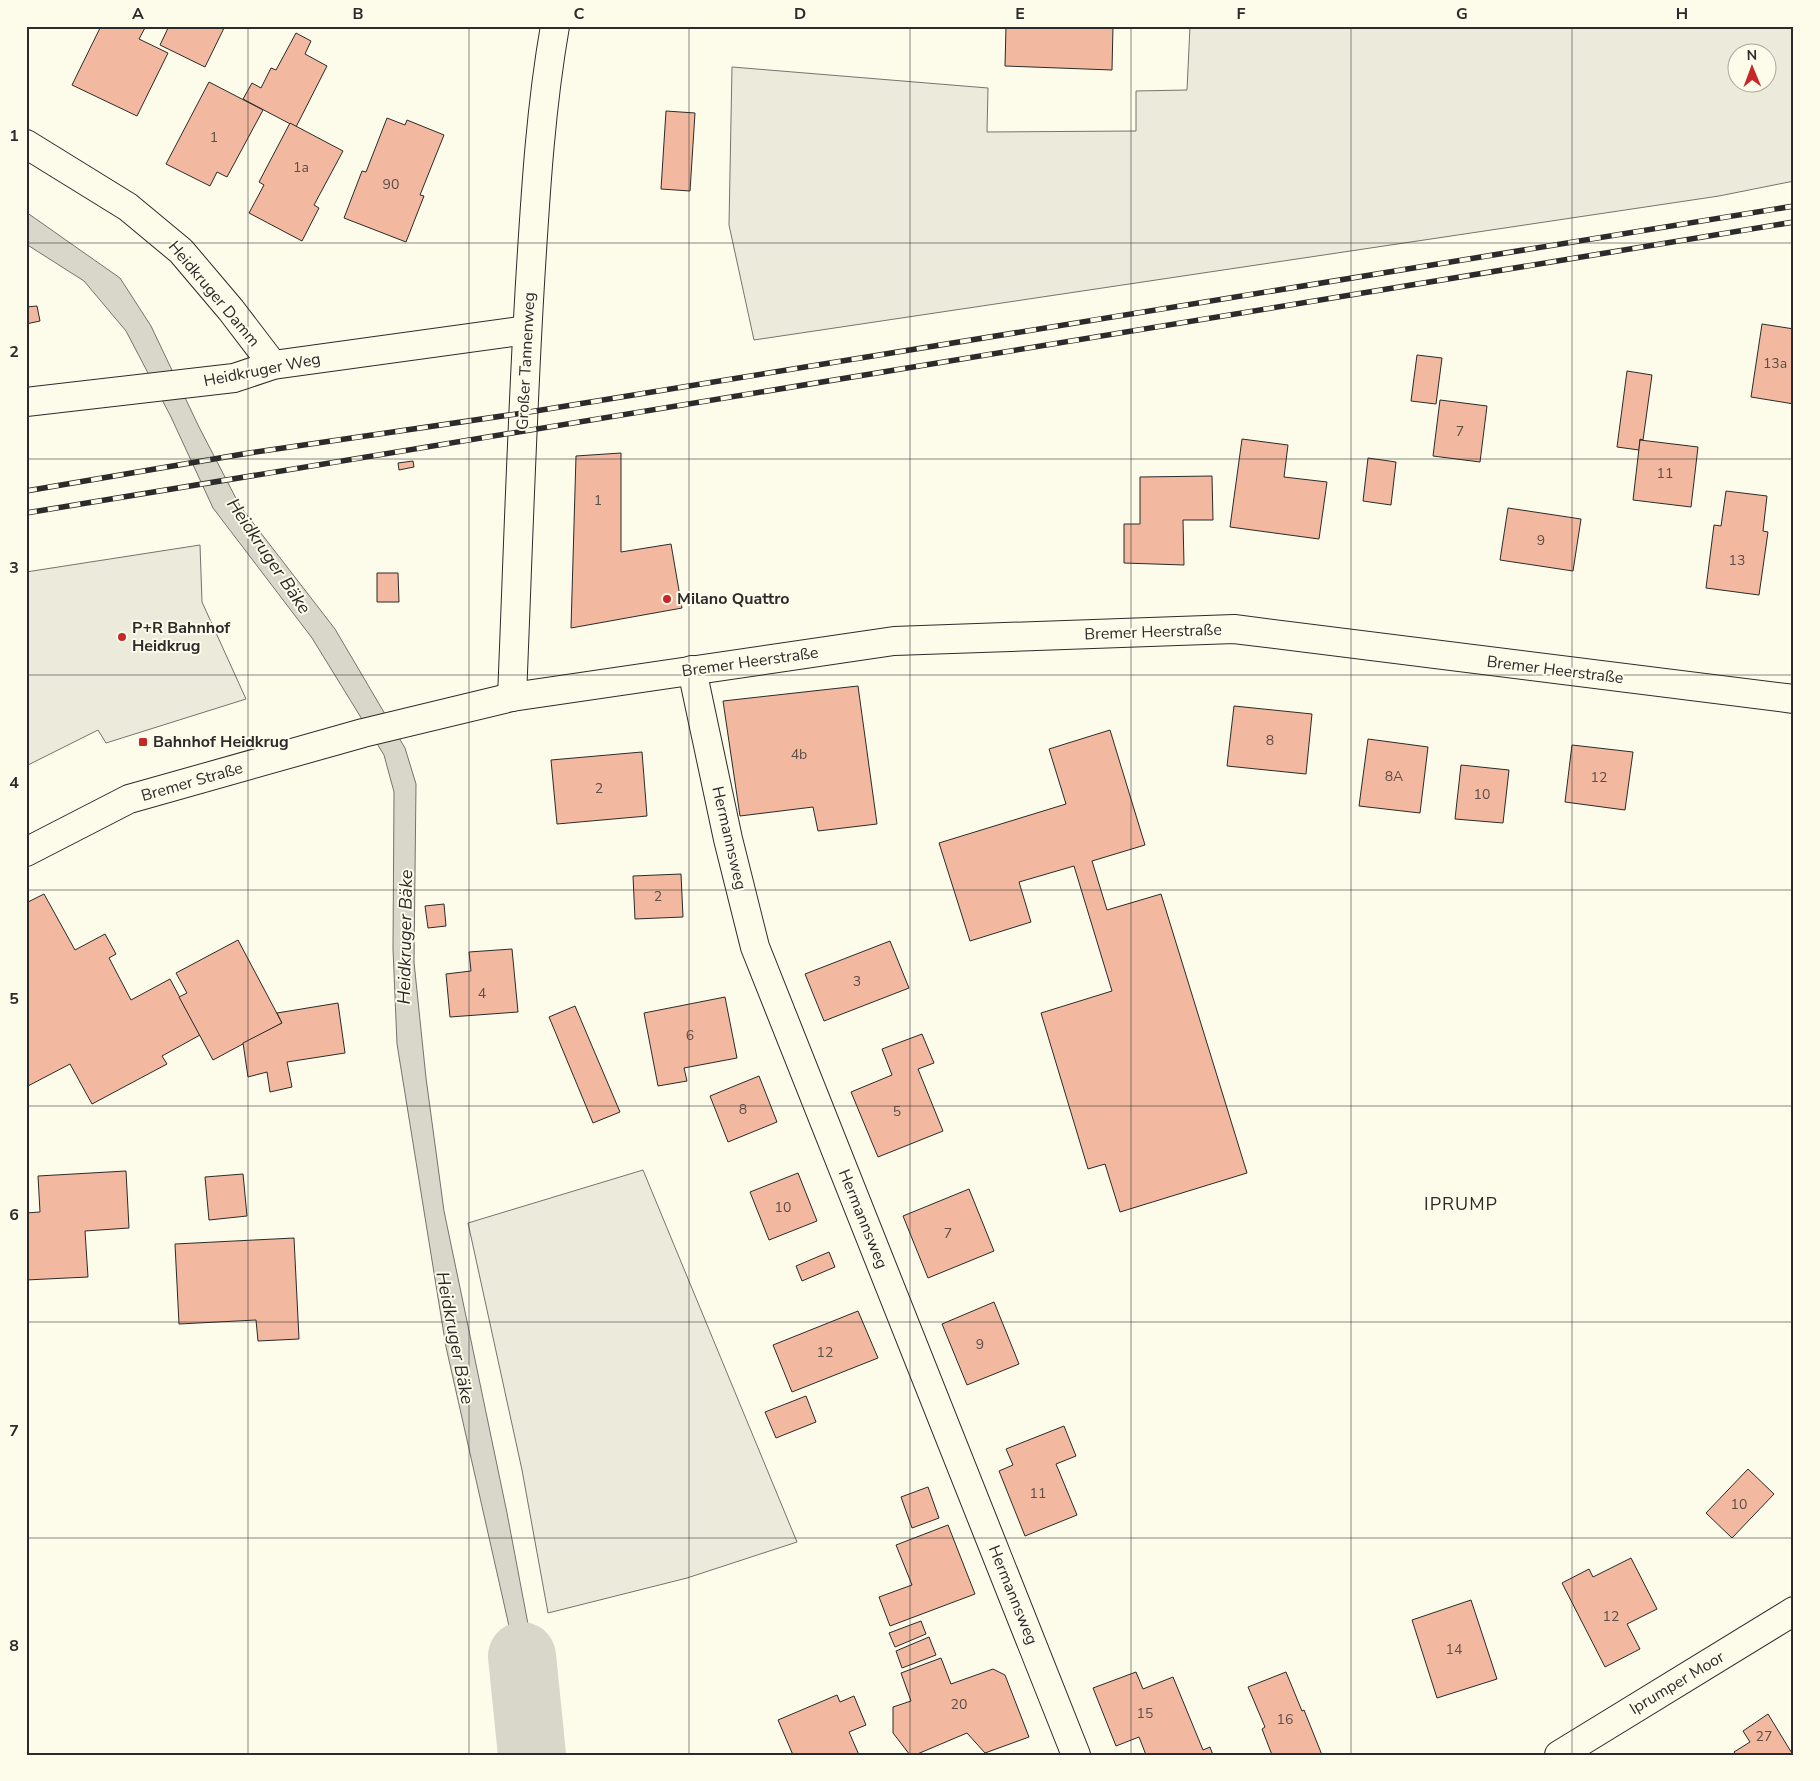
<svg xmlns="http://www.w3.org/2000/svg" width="1820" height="1781" viewBox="0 0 1820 1781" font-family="'Nunito Sans',sans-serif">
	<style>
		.green { fill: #ecebdb; stroke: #74746e; fill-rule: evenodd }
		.parking { fill: #eceadb; stroke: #74746e }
		.water { fill: #d8d7c9; stroke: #74746e }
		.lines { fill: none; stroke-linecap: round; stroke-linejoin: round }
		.river { stroke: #d8d7c9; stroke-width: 68 }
		.building { fill: #f2b8a0; stroke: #2b2b2b }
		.minor-casing { stroke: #2b2b2b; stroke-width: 30 }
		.tertiary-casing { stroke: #2b2b2b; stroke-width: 30 }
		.secondary-casing { stroke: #2b2b2b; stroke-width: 30 }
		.minor { stroke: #fdfbea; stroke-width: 28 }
		.tertiary { stroke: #fdfbea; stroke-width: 28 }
		.secondary { stroke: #fdfbea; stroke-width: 28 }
		.rail-casing { stroke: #2b2b2b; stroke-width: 5.5 }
		.rail { stroke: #fdfbea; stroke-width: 4; stroke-dasharray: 11; stroke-linecap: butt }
		.grid { fill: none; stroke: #2b2b2b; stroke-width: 1; stroke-opacity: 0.55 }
		.poi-dot { fill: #c62828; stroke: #fdfbea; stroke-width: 2 }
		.labels { text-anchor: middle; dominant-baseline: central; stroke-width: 4; stroke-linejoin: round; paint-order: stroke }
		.number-label { font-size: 14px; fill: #5d4e48 }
		.street-label { font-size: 16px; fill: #2b2b2b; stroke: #fdfbea }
		.poi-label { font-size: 16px; font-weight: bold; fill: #2b2b2b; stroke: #fdfbea; text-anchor: start }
		.water-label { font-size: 18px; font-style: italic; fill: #2b2b2b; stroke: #fdfbea }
		.neighbourhood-label { font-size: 18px; letter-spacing: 1px; fill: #2b2b2b; stroke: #fdfbea }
		.neatline { fill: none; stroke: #2b2b2b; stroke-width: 2 }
		.grid-label { font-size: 16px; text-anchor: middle; font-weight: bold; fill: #2b2b2b }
	</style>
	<rect width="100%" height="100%" fill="#fdfbea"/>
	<g class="green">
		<path d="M1190,26H1794V181L1719,196L754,340L729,225L732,67L988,88L987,132L1136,131V91L1187,90ZM1738,52H1768V82H1738Z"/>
		<polygon points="643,1170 797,1542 687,1578 548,1613 522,1470 468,1223"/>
	</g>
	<polygon class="parking" points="200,545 202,602 246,699 106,743 98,730 26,766 26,572"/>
	<polygon class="water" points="26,212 120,278 151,326 199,427 240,506 335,629 405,748 416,784 414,962 426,1078 444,1211 507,1513 528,1624 531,1748 509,1626 446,1347 397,1044 393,949 394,792 384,755 312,638 213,508 171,417 126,331 84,281 26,244"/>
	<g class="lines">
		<polyline class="river" points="522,1656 532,1755"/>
	</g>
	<g class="building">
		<polygon points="101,26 146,26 139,39 168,53 137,116 72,85"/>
		<polygon points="169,26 225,26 205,67 160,45"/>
		<polygon points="1006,26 1113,26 1112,70 1005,66"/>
		<polygon points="296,33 311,41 305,54 327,66 296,127 243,99 252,83 261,88 271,68 276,70"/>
		<polygon points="209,82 263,110 227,177 217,172 210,186 166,164"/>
		<polygon points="666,111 695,113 690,191 661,189"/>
		<polygon points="387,118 405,125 407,120 444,135 420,195 424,196 406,242 344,218 362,171 366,172"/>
		<polygon points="290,123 343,151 314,205 319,208 302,241 249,213 264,185 259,182"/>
		<polygon points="37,306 40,321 26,324 26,307"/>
		<polygon points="1762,324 1794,329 1794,404 1751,397"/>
		<polygon points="1417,355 1442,358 1436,404 1411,401"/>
		<polygon points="1627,371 1652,375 1643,440 1640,439 1639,450 1617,447"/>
		<polygon points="1440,400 1487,406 1480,462 1433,456"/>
		<polygon points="1242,439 1288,445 1284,477 1327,482 1319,539 1230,527"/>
		<polygon points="1640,440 1698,447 1691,507 1633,500"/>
		<polygon points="621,453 621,552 671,544 682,608 571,628 576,456"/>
		<polygon points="1368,458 1396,462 1391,505 1363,501"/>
		<polygon points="413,461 414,467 399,470 398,463"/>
		<polygon points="1212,476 1213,520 1183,520 1184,565 1124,563 1124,524 1140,524 1140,477"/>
		<polygon points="1726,491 1767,496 1763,531 1768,532 1759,595 1706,588 1714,525 1721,526"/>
		<polygon points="1508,508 1581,519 1573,571 1500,560"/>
		<polygon points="377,573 398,573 399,602 377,602"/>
		<polygon points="858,686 877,824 818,831 813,807 740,816 723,701"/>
		<polygon points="1234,706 1312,714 1306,774 1227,766"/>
		<polygon points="1110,730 1145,845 1092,861 1107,910 1161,894 1247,1173 1120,1212 1105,1164 1088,1169 1041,1013 1112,991 1074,866 1019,882 1031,922 970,941 939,843 1066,804 1049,749"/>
		<polygon points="1368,739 1428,747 1420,813 1359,806"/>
		<polygon points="1572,745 1633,752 1625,810 1565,802"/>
		<polygon points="642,752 647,816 557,824 551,760"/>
		<polygon points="1461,765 1509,770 1503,823 1455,819"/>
		<polygon points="681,874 683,917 635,919 633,876"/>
		<polygon points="44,894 75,950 105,934 116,954 109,958 131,1000 170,979 200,1035 162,1056 167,1064 92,1104 70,1064 26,1087 26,903"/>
		<polygon points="444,904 446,926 428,928 425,906"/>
		<polygon points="238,940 282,1023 213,1060 179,997 187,993 176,973"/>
		<polygon points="890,941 909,988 824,1021 805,974"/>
		<polygon points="512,949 518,1012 450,1017 446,974 471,971 469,952"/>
		<polygon points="725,997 737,1058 684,1068 687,1081 658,1086 644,1013"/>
		<polygon points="338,1003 345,1053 287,1062 292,1087 270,1092 267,1072 248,1077 243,1043 282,1023 277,1013"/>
		<polygon points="575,1006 620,1112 593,1123 549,1017"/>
		<polygon points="922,1034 934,1063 918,1069 943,1131 878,1157 851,1092 892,1075 882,1049"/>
		<polygon points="759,1076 777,1122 728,1142 710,1096"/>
		<polygon points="126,1171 129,1228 85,1231 88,1277 26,1280 26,1213 40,1212 38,1176"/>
		<polygon points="798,1173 817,1221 769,1240 750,1192"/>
		<polygon points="243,1174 247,1216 209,1220 205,1177"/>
		<polygon points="969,1189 994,1251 928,1278 903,1216"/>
		<polygon points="294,1238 299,1339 258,1341 256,1320 179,1324 175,1244"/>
		<polygon points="829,1252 835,1267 802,1281 796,1266"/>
		<polygon points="994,1302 1019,1364 967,1385 942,1324"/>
		<polygon points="858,1311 878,1358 792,1392 773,1345"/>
		<polygon points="806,1396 816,1422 776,1438 765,1412"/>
		<polygon points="1064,1426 1076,1456 1056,1464 1077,1515 1025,1536 999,1471 1013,1465 1006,1449"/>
		<polygon points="1748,1469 1774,1494 1732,1538 1706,1513"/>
		<polygon points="928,1487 939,1518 912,1528 901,1497"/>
		<polygon points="948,1525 975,1594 890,1626 879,1597 912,1585 896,1545"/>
		<polygon points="1631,1558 1657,1609 1627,1624 1640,1649 1605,1667 1562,1583 1589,1569 1593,1577"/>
		<polygon points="1471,1600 1497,1679 1437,1698 1412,1620"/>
		<polygon points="921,1621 926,1634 895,1647 889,1633"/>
		<polygon points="929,1637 936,1655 902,1668 896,1651"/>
		<polygon points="941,1658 951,1684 993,1669 1005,1675 1029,1737 985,1753 967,1733 915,1755 910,1755 893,1733 893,1707 911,1701 901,1673"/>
		<polygon points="1136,1672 1143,1689 1173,1677 1203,1750 1210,1747 1213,1755 1146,1755 1139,1737 1116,1746 1093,1688"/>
		<polygon points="1286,1672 1302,1711 1304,1710 1322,1755 1272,1755 1262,1729 1265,1727 1248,1687"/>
		<polygon points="837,1695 840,1702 854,1696 866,1725 849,1732 859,1755 793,1755 778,1720"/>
		<polygon points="1768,1714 1793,1755 1736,1755 1734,1752 1750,1742 1743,1731"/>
	</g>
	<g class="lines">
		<defs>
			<g id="minor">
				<polyline points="26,144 128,207 181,251 231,310 273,365"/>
				<polyline points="26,402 234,378 273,365 527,330"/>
				<polyline points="692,670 728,839 755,947 1076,1755"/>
				<polyline points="1559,1755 1794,1611"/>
			</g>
			<path id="tertiary" d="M512,697C518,553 522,410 531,267C536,186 541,106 555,26"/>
			<polyline id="secondary" points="26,852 129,799 363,733 512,697 894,641 1234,629 1794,699"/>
		</defs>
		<use href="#minor" class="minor-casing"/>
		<use href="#tertiary" class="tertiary-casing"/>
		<use href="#secondary" class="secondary-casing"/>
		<use href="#minor" class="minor"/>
		<use href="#tertiary" class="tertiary"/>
		<use href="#secondary" class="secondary"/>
		<defs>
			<g id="rail">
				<polyline points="26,491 249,453 523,413 1794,206"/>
				<polyline points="26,513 1794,222"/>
			</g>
		</defs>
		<use href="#rail" class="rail-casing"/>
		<use href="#rail" class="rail"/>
	</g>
	<path class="grid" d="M248,26V1755M469,26V1755M689,26V1755M910,26V1755M1131,26V1755M1351,26V1755M1572,26V1755M26,243H1794M26,459H1794M26,675H1794M26,890H1794M26,1106H1794M26,1322H1794M26,1538H1794"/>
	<g class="poi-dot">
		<circle cx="667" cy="599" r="5"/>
		<circle cx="122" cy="637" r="5"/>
		<rect x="138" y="737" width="10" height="10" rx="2.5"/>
	</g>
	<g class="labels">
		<g class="number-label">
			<text x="214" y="137">1</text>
			<text x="301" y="167">1a</text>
			<text x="391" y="184">90</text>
			<text x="1775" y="363">13a</text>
			<text x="1460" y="431">7</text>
			<text x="1665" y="473">11</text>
			<text x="598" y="500">1</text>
			<text x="1541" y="540">9</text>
			<text x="1737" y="560">13</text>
			<text x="1270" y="740">8</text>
			<text x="799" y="754">4b</text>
			<text x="1394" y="776">8A</text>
			<text x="1599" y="777">12</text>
			<text x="599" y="788">2</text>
			<text x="1482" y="794">10</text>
			<text x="658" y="896">2</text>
			<text x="857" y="981">3</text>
			<text x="482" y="993">4</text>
			<text x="690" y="1035">6</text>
			<text x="743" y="1109">8</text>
			<text x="897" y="1111">5</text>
			<text x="783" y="1207">10</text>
			<text x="948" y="1233">7</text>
			<text x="980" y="1344">9</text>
			<text x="825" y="1352">12</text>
			<text x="1038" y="1493">11</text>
			<text x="1739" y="1504">10</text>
			<text x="1611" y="1616">12</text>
			<text x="1454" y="1649">14</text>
			<text x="959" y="1704">20</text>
			<text x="1145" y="1713">15</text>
			<text x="1285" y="1719">16</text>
			<text x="1764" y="1736">27</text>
		</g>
		<g class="street-label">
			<text transform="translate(214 294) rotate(50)">Heidkruger Damm</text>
			<text transform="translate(526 361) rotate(-87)">Großer Tannenweg</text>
			<text transform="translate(262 370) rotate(-11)">Heidkruger Weg</text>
			<text transform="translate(1153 632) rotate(-2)">Bremer Heerstraße</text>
			<text transform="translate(750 662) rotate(-8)">Bremer Heerstraße</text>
			<text transform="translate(1555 670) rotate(7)">Bremer Heerstraße</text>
			<text transform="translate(192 782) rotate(-16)">Bremer Straße</text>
			<text transform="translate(729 838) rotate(77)">Hermannsweg</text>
			<text transform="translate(863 1219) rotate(68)">Hermannsweg</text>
			<text transform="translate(1013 1595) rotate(68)">Hermannsweg</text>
			<text transform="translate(1677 1683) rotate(-31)">Iprumper Moor</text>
		</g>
		<g class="poi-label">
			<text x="677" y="599">Milano Quattro</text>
			<text x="132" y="628">P+R Bahnhof<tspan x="132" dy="18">Heidkrug</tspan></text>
			<text x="153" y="742">Bahnhof Heidkrug</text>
		</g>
		<g class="water-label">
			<text transform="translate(269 556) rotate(56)">Heidkruger Bäke</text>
			<text transform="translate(405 937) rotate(-89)">Heidkruger Bäke</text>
			<text transform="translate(455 1338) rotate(79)">Heidkruger Bäke</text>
		</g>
		<g class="neighbourhood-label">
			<text x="1461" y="1204">IPRUMP</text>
		</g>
	</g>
	<rect width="1820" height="1781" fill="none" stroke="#fdfbea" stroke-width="55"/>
	<g transform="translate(1752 68) rotate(359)"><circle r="24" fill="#fdfbea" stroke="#a9a89e"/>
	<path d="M0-4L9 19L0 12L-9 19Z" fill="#c62828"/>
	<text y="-8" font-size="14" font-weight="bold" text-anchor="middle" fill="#2b2b2b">N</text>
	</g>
	<rect x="28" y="28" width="1764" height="1726" class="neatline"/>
	<g class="grid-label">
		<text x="138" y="19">A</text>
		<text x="358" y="19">B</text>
		<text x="579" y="19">C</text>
		<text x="800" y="19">D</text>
		<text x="1020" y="19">E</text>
		<text x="1241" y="19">F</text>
		<text x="1462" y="19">G</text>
		<text x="1682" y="19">H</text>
		<text x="14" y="141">1</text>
		<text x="14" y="357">2</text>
		<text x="14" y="573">3</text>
		<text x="14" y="788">4</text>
		<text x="14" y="1004">5</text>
		<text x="14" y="1220">6</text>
		<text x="14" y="1436">7</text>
		<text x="14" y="1651">8</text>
	</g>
</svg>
